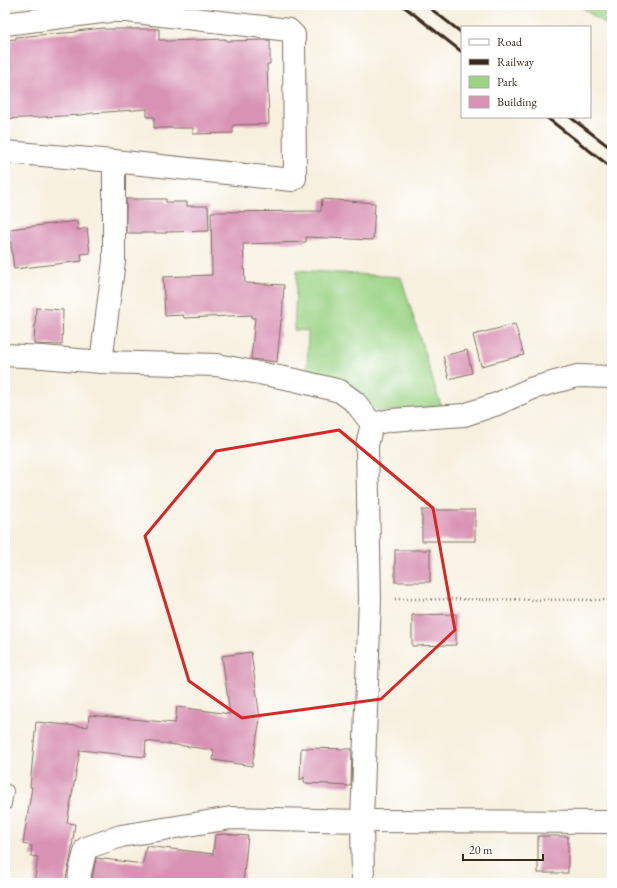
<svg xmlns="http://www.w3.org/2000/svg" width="617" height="888" viewBox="0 0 617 888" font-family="'EB Garamond',serif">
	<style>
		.green { fill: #9cd486; stroke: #6c7f52 }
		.building { fill: #d892b3 }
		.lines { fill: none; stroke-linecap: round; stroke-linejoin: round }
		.lane-casing { stroke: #7d6f62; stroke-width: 14 }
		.street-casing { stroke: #7d6f62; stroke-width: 24 }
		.path { stroke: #7d6f62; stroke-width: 2.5; stroke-dasharray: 1 3; stroke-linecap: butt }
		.lane { stroke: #fff; stroke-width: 12 }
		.street { stroke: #fff; stroke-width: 22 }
		.rail { stroke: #3b2a1e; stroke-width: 3 }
		.marked { fill: none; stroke: #d62828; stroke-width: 3; stroke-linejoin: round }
	</style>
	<rect width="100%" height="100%" fill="#fff"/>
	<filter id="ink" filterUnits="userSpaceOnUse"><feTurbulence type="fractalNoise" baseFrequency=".025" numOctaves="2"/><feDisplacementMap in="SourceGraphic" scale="8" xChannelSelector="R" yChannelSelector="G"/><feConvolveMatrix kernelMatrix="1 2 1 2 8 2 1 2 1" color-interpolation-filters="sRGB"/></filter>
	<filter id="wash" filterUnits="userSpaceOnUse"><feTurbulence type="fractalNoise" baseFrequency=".012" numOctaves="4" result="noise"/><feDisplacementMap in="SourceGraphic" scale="16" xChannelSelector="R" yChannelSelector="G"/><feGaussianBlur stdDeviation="0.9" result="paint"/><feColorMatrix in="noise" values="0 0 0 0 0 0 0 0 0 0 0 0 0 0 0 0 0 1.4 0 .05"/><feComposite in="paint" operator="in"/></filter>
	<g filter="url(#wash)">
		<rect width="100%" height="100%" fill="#f7f0df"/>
		<g class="green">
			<polygon points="579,5 612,5 612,30"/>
			<polygon points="297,270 401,277 441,406 379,412 346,387 307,376 308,331 294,330"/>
		</g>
		<g id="blocks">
			<g class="building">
				<polygon points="104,28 104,29 159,29 159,40 166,40 166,41 226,39 226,41 270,40 270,64 267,64 269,124 233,125 233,133 193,134 193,128 154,128 154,117 147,117 147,109 93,113 81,115 5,119 5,40 16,39 16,37 76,32 76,31"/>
				<polygon points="126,199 166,199 166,202 187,202 187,206 208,206 209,231 166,232 167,233 126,233"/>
				<polygon points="322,199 375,203 373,240 306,237 306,242 243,244 245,283 284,285 282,320 281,320 277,362 251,359 255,318 252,318 252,315 184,318 183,315 165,316 163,277 212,275 211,212 321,211"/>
				<polygon points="77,221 78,230 87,228 90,253 81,254 82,261 14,269 9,229"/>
				<polygon points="36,308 63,310 62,345 34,344"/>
				<polygon points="515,324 524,355 481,366 473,335"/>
				<polygon points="467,350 472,373 449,379 443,356"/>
				<rect x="422" y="510" width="53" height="31"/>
				<rect x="395" y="550" width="35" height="32"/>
				<polygon points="456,614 456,645 412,646 412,615"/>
				<polygon points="251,652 260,719 252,766 213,760 214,750 146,741 145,757 80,750 67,823 75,824 71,855 65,883 34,883 38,857 31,856 32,846 23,844 32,787 30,787 36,722 88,727 89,715 175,723 177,707 230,714 222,656"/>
				<polygon points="301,748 352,749 351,786 329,785 329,784 304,783 304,777 300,780"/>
				<polygon points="225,834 248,836 243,883 112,883 92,880 96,858 143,864 146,846 213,854 215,835"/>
				<rect x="538" y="836" width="30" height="37"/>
			</g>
		</g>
	</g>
	<g filter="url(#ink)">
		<use href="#blocks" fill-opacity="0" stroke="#7d6f62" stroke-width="1"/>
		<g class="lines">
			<defs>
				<polyline id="lane" points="5,804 7,791"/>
				<g id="street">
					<polyline points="5,24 110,11 127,11 289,30 294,35 295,178 292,180 114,161 5,152"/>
					<polyline points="5,355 42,357 101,362 217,365 295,380 340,391 355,402 372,424"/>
					<polyline points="101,362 114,261 114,161"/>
					<polyline points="79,883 80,872 86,848 121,836 231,818 362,821 612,822"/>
					<polyline points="363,883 362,821 370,599 367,445 372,424 391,420 464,415 497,404 533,388 577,376 612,377"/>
				</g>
			</defs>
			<use href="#lane" class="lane-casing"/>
			<use href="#street" class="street-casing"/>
			<polyline class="path" points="395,599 612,600"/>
			<use href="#lane" class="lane"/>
			<use href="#street" class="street"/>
			<g class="rail">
				<polyline points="402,5 462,52"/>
				<polyline points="426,5 462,33"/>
				<polyline points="546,117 612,168"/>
				<polyline points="570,117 612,149"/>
			</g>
		</g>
	</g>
	<path class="marked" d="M339,430L433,508L455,630L381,699L242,718L189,681L145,536L216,451Z"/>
	<rect width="617" height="888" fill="none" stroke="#fff" stroke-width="20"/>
	<rect x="461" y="26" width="130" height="92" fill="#ffffff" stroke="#b1aaa5"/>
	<rect x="469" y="39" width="20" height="6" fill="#ffffff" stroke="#b1aaa5"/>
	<text x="497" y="46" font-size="12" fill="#3b2a1e">Road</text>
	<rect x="469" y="59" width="20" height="6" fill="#3b2a1e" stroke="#b1aaa5"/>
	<text x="497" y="66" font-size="12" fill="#3b2a1e">Railway</text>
	<rect x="469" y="76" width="20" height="12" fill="#9cd486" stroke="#b1aaa5"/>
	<text x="497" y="86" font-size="12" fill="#3b2a1e">Park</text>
	<rect x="469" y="96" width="20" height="12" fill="#d892b3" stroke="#b1aaa5"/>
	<text x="497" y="106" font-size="12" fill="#3b2a1e">Building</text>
	<path d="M463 854v6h80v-6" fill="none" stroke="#3b2a1e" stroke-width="2"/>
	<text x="469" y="854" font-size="12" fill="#3b2a1e" stroke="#ffffff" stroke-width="3" paint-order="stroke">20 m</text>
</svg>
